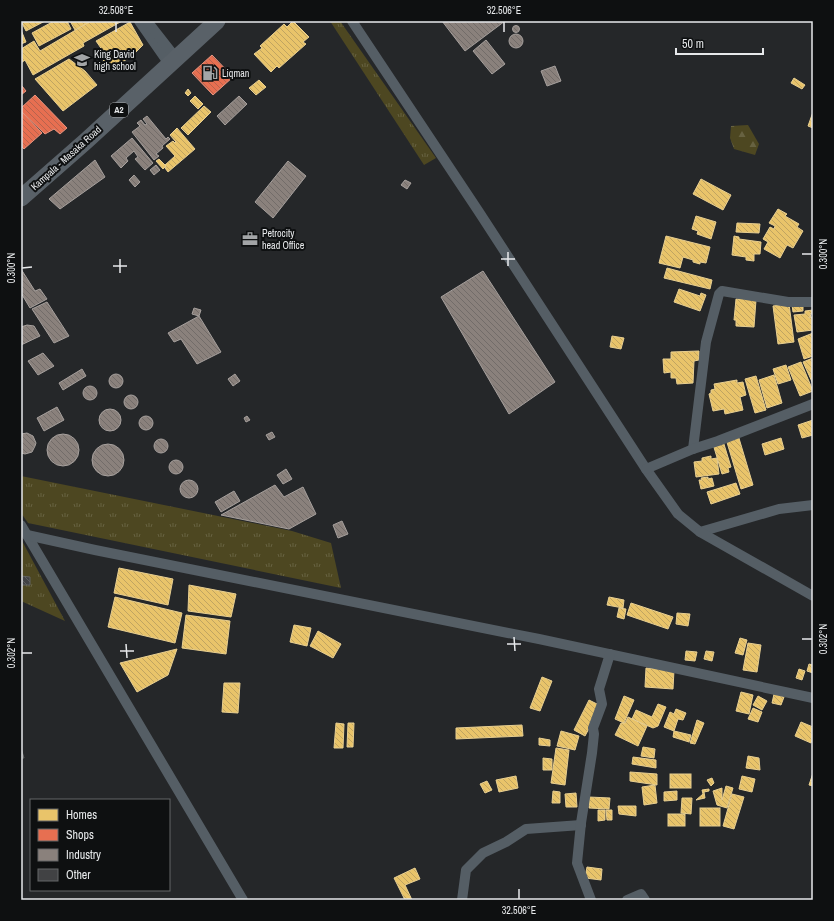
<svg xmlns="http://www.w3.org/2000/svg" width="834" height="921" viewBox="0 0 834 921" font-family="'Archivo Narrow',sans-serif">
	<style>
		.grass { fill: url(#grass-tufts) }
		.forest { fill: url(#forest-firs) }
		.homes { fill: url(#homes-back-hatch); stroke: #e8cf91 }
		.shops { fill: url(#shops-back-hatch); stroke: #e7947f }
		.industry { fill: url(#industry-back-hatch); stroke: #a6a09d }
		.building { fill: url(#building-back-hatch); stroke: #606263 }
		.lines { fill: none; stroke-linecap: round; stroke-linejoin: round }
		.minor { stroke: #555e65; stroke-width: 10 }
		.trunk { stroke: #596168; stroke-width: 17 }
		.ticks { fill: none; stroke: #e7e9eb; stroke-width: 1.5 }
		.labels { text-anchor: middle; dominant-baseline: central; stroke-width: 4; stroke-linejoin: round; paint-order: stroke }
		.shield { fill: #0e1011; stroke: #a6a8aa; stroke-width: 1 }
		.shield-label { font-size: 9px; font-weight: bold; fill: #e7e9eb }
		.poi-label { font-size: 10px; fill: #e7e9eb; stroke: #0e1011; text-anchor: start }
		.street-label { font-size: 10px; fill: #e7e9eb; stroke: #0e1011 }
		.neatline { fill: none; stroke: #e7e9eb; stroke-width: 1.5 }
		.ticks-label { font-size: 10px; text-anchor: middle; fill: #e7e9eb }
	</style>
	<defs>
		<pattern id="grass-tufts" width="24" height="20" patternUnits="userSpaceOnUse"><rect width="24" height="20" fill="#4d4721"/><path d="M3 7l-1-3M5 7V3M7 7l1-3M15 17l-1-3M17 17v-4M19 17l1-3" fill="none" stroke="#676241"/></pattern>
		<pattern id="forest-firs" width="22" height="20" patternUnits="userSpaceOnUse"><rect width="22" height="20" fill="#4d4721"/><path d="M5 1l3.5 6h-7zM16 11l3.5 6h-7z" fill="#676241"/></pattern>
		<pattern id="homes-back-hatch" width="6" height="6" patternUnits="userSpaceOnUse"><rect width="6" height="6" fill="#e9c46a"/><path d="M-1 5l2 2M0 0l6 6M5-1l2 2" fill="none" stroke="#c0a461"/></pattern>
		<pattern id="shops-back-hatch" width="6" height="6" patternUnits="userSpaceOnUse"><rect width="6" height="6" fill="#e76f51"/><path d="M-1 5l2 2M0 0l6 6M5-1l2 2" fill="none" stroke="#b6634e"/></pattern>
		<pattern id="industry-back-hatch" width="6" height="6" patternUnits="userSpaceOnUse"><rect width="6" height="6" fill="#8a817c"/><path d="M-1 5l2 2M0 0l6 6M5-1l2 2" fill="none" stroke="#726c69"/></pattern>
		<pattern id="building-back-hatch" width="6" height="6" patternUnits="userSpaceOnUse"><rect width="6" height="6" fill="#414244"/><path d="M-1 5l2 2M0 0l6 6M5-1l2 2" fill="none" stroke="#5c5d5f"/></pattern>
	</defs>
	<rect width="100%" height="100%" fill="#252729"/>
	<g class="grass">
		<polygon points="330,21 340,21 436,158 424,165"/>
		<polygon points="21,476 292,531 331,543 341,588 28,523 21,513"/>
		<polygon points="21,539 65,621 21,601"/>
	</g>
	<polygon class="forest" points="748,125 759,144 755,155 734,149 730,138 731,126"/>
	<g class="homes">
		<polygon points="21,21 45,21 26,31"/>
		<polygon points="54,21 67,21 71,29 39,46 32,33"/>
		<polygon points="70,21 87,21 88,23 75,30"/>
		<polygon points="91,21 122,21 83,43 84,46 33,75 25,60 21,63 21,49 34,41 40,51"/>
		<polygon points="293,21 309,37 303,42 306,44 279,68 277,66 271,72 254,54 262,48 260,46 284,24 287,27"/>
		<polygon points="130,22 143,45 131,57 111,68 97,54 103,51 96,41"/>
		<polygon points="21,30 26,42 21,44"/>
		<polygon points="69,59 85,71 97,85 63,111 35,79"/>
		<polygon points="794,78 805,85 802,89 791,83"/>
		<polygon points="259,80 266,87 256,95 249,88"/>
		<polygon points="188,89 191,93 188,96 185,93"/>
		<polygon points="195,96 203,104 198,109 190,101"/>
		<polygon points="204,106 211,112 188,135 181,128"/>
		<polygon points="813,112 813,128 808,126"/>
		<polygon points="177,128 195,149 168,172 165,168 166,166 165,165 175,156 166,146 173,141 175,143 176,142 170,135"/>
		<polygon points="159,159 166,166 163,169 156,161"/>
		<polygon points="701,179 731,195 723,210 693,194"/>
		<polygon points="778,209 787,214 785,216 799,224 797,227 803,231 793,248 787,245 780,258 764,249 768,242 763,239 770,227 774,229 775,226 769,223"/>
		<polygon points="696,216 716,222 711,239 697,234 698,231 692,229"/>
		<polygon points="737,223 760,224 759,233 736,232"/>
		<polygon points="666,236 710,247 706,263 700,262 700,264 693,262 693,260 683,257 680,268 659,263"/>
		<polygon points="734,236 739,237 739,239 761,242 760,254 754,254 754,261 746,260 746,257 732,255"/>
		<polygon points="667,268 712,280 710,289 664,278"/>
		<polygon points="679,289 700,296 701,293 706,295 700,311 674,302"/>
		<polygon points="740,297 756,300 754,327 736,326 736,320 734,320 736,299 740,299"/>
		<polygon points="789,304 794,342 778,344 773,306"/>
		<polygon points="803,304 803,311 793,312 792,305"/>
		<polygon points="813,310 813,314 810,314 811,317 809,317 809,318 813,317 813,330 797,332 794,315 805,314 805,311"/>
		<polygon points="813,333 813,356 804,359 798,339"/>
		<polygon points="612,336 624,338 621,349 610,347"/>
		<polygon points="699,351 699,360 694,361 693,383 677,384 676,378 671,378 671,372 664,373 663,359 671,359 671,352"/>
		<polygon points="813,358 813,384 803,362"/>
		<polygon points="801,362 813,391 800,396 788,367"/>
		<polygon points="786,365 791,380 778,384 773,369"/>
		<polygon points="774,375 782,403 767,408 759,380"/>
		<polygon points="756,376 766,410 755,413 745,379"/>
		<polygon points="737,380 737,383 743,382 746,395 740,397 743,410 725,414 724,409 713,411 709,394 711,393 711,390 715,389 714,384"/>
		<polygon points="813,420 813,435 802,438 798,425"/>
		<polygon points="738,435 753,485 741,489 726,439"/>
		<polygon points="781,438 784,449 765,455 762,444"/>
		<polygon points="723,441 731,467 728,468 729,472 722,474 713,444"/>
		<polygon points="711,456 711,459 717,458 719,474 696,477 694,462 702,461 702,458"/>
		<polygon points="708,477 708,479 712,478 714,486 701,489 699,480 702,480 701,478"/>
		<polygon points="736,483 740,494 711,504 707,492"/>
		<polygon points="119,568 173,579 168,605 114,593"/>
		<polygon points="189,585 236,594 231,617 188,611"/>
		<polygon points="115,597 182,613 175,643 108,627"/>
		<polygon points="609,597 624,600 623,608 607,605"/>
		<polygon points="631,603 673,617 668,629 627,615"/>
		<polygon points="619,608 626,609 624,619 617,617"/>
		<polygon points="677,613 690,614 688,626 676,624"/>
		<polygon points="186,615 230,621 226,654 182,648"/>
		<polygon points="294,625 311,628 307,646 290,642"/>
		<polygon points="318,631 341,644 333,658 310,646"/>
		<polygon points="740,638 747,640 743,655 735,653"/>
		<polygon points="748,643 761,645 757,672 743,670"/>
		<polygon points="177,649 168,675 137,692 120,663"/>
		<polygon points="686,651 697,652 695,661 685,660"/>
		<polygon points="706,651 714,652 712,661 704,659"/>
		<polygon points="809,664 813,665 813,673 807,671"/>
		<polygon points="646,668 674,670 673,689 645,687"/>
		<polygon points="799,669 805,671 802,680 796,678"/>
		<polygon points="542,677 552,681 540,711 530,708"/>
		<polygon points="224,683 240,683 238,713 222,712"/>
		<polygon points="741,692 753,695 749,714 736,711"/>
		<polygon points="774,694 784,697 781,705 772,703"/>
		<polygon points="624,696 634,700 624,723 615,719"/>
		<polygon points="758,696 767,701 762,710 753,705"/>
		<polygon points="589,700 601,706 585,736 574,730"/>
		<polygon points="658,704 666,707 658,726 653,728 632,719 636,710 652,717"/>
		<polygon points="753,708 762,712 758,722 748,719"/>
		<polygon points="676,709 686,713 683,720 678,719 674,731 664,727 670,712 674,714"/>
		<polygon points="628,717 647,726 638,746 615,735 621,723 625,723"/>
		<polygon points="697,720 704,723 695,744 690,743"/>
		<polygon points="801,722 813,727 813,738 811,743 795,736"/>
		<polygon points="336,723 344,724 343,748 334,748"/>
		<polygon points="348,723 354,723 353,747 347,747"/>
		<polygon points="522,725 523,736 456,739 456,728"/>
		<polygon points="561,731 579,736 575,750 557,746"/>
		<polygon points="674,731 691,735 689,742 673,737"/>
		<polygon points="539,738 550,740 550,746 539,745"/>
		<polygon points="643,747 655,749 654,758 641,756"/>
		<polygon points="556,748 569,750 565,785 551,783"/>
		<polygon points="748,756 759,758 760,770 746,768"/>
		<polygon points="633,757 656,760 656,768 632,764"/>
		<polygon points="543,758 552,759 552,770 543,770"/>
		<polygon points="630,772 657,774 657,785 630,781"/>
		<polygon points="813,773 813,786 809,785"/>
		<rect x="670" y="774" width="21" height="14"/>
		<polygon points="516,776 518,788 499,792 496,780"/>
		<polygon points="742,776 755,779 752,792 739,789"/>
		<polygon points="712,778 714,783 711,786 707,780"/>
		<polygon points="487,781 492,790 485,793 480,784"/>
		<polygon points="655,785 657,803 644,805 642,787"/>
		<polygon points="726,786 733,788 727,808 717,805 713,791 722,788 722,800"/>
		<polygon points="709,789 709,791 704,792 705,798 696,800 703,794 702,790"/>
		<polygon points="553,791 560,792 560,803 552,803"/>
		<polygon points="677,791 677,800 664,801 664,792"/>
		<polygon points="576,793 577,807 566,807 565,794"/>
		<polygon points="732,794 744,797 734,829 723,826"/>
		<polygon points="589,797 610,798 609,809 589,808"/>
		<polygon points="682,798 692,798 691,814 681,813"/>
		<polygon points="618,806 636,806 636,816 619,814"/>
		<rect x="700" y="808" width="20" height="18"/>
		<polygon points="598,810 605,810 605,820 598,821"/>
		<polygon points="606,810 612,810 612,820 607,820"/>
		<rect x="668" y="814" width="17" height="12"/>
		<polygon points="587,867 602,869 601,880 585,878"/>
		<polygon points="415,868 420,879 405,885 412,900 405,900 394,878"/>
	</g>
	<g class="shops">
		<polygon points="212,55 233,77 213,95 192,73"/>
		<polygon points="21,86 22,86 26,91 21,95"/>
		<polygon points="35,95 67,128 60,134 54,129 45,134 21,111 21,108"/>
		<polygon points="21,111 42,133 24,149 21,146"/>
	</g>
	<g class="industry">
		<polygon points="442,21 505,21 465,51"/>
		<circle cx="516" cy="29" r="3.5"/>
		<circle cx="516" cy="41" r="7"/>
		<polygon points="486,40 505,64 492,74 473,51"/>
		<polygon points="555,66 561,81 547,86 541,71"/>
		<polygon points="239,96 247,104 225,125 217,116"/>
		<polygon points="147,116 166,139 168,137 170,139 162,146 163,148 156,154 159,156 154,160 132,132 140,126 137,123 141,120 145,125 147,124 143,119"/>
		<polygon points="132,138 153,163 145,170 135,159 138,157 134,151 126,158 128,161 121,168 111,156"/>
		<polygon points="95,160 105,177 60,209 49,199"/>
		<polygon points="288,161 306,176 273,218 255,202"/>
		<polygon points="156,165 160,170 154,175 150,170"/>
		<polygon points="134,175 140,182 135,187 129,180"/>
		<polygon points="405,180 411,183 407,189 401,185"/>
		<polygon points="21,269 35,291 40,289 47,299 30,308 21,293"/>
		<polygon points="483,271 555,382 509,414 441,297"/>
		<polygon points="47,302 69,336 54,343 32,309"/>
		<polygon points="194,308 201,310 199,316 192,314"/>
		<polygon points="199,316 221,352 197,364 181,339 174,342 168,333"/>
		<polygon points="27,325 34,326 40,336 21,345 21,327"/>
		<polygon points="43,353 54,366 38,375 28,361"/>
		<polygon points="82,369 86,376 63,390 59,383"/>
		<circle cx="116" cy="381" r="7"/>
		<polygon points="235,374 240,381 233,386 228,379"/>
		<circle cx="90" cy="393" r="7"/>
		<circle cx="131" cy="402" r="7"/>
		<polygon points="57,407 64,420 44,431 37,418"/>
		<circle cx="110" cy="420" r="11"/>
		<polygon points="247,416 250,420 246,422 244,418"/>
		<circle cx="146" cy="423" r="7"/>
		<polygon points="272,432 275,437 269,440 266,435"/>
		<polygon points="27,433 33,436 36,443 35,446 32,452 25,454 21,453 21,434"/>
		<circle cx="63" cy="450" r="16"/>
		<circle cx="161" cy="446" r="7"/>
		<circle cx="108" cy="460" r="16"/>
		<circle cx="176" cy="467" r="7"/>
		<polygon points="286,469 292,479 283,484 277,475"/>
		<circle cx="189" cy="489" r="9"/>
		<polygon points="275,485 284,497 303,487 316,514 289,529 221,515"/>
		<polygon points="234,491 240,501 221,512 215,502"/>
		<polygon points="342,521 348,534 338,538 333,525"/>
	</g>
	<g class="building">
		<polygon points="21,576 30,577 30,585 21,585"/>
		<polygon points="21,748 24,758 21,758"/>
	</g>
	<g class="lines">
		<g class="minor">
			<polyline points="139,21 169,64"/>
			<polyline points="147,21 176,58"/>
			<polyline points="352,21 479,212 646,469 678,514 700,532 779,509 813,505"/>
			<polyline points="693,449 706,342 719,294 722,291 788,302 813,302"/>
			<polyline points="646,469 693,449 718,441 813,404"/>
			<polyline points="21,525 243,900"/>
			<polyline points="700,532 813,596"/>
			<polyline points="27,535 95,550 508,633 539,639 813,698"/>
			<polyline points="462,900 466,870 483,853 506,842 526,829 581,825"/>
			<polyline points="591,900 577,863 581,823 592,753 594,734 593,728 602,704 599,689 610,654"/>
			<polyline points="627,900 641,894 645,900"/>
		</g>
		<polyline class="trunk" points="21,198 86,141 217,21"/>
	</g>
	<path class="ticks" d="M116,22V32M504,22V32M508,252V266M802,254H812M120,259V273M501,259H515M113,266H127M22,268L32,267M514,637L515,651M802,639H812M126,644L127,658M507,644H521M120,651H134M22,653H32M519,889V899"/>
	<defs>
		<symbol id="school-bare" viewBox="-9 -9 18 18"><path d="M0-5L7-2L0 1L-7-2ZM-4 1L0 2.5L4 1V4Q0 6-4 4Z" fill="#a3a5a7" stroke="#0e1011" stroke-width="2.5" paint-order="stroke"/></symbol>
		<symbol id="fuel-bare" viewBox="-9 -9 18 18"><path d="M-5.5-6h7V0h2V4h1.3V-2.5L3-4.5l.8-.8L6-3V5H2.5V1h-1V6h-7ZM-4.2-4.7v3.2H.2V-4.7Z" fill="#a3a5a7" stroke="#0e1011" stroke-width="2.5" paint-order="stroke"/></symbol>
		<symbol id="office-bare" viewBox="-9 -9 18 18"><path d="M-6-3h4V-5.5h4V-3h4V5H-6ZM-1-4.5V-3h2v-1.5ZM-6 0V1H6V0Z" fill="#a3a5a7" stroke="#0e1011" stroke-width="2.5" paint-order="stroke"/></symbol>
	</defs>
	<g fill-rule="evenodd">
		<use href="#school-bare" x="71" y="49" width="22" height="22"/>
		<use href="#fuel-bare" x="199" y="62" width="22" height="22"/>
		<use href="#office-bare" x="239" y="228" width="22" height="22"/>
	</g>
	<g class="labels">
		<rect class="shield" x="110" y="103" width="18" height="14" rx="3"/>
		<g class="shield-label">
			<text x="119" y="110">A2</text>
		</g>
		<g class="poi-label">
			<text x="94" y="54">King David<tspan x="94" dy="12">high school</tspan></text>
			<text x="222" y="73">Liqman</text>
			<text x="262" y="233">Petrocity<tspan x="262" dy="12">head Office</tspan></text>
		</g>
		<g class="street-label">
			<text transform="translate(66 158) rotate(-42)">Kampala - Masaka Road</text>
		</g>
	</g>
	<rect width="834" height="921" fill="none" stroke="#0e1011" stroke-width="44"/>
	<rect x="30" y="799" width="140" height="92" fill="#0e1011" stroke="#656768"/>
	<rect x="38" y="809" width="20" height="12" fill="#e9c46a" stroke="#656768"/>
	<text x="66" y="819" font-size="12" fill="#e7e9eb">Homes</text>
	<rect x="38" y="829" width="20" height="12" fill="#e76f51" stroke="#656768"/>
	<text x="66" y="839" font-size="12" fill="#e7e9eb">Shops</text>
	<rect x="38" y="849" width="20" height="12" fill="#8a817c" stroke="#656768"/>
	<text x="66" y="859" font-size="12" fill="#e7e9eb">Industry</text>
	<rect x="38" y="869" width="20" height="12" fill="#414244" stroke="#656768"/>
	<text x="66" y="879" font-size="12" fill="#e7e9eb">Other</text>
	<path d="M676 48v6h87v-6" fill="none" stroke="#e7e9eb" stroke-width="2"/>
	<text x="682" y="48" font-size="12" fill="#e7e9eb" stroke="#0e1011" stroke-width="3" paint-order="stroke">50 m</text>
	<rect x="22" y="22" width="790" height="877" class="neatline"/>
	<g class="ticks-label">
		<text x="116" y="14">32.508°E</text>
		<text x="504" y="14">32.506°E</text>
		<text transform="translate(823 254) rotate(-90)" y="4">0.300°N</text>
		<text transform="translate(11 268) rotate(-90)" y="4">0.300°N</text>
		<text transform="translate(823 639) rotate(-90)" y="4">0.302°N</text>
		<text transform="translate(11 653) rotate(-90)" y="4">0.302°N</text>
		<text x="519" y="914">32.506°E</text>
	</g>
</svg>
